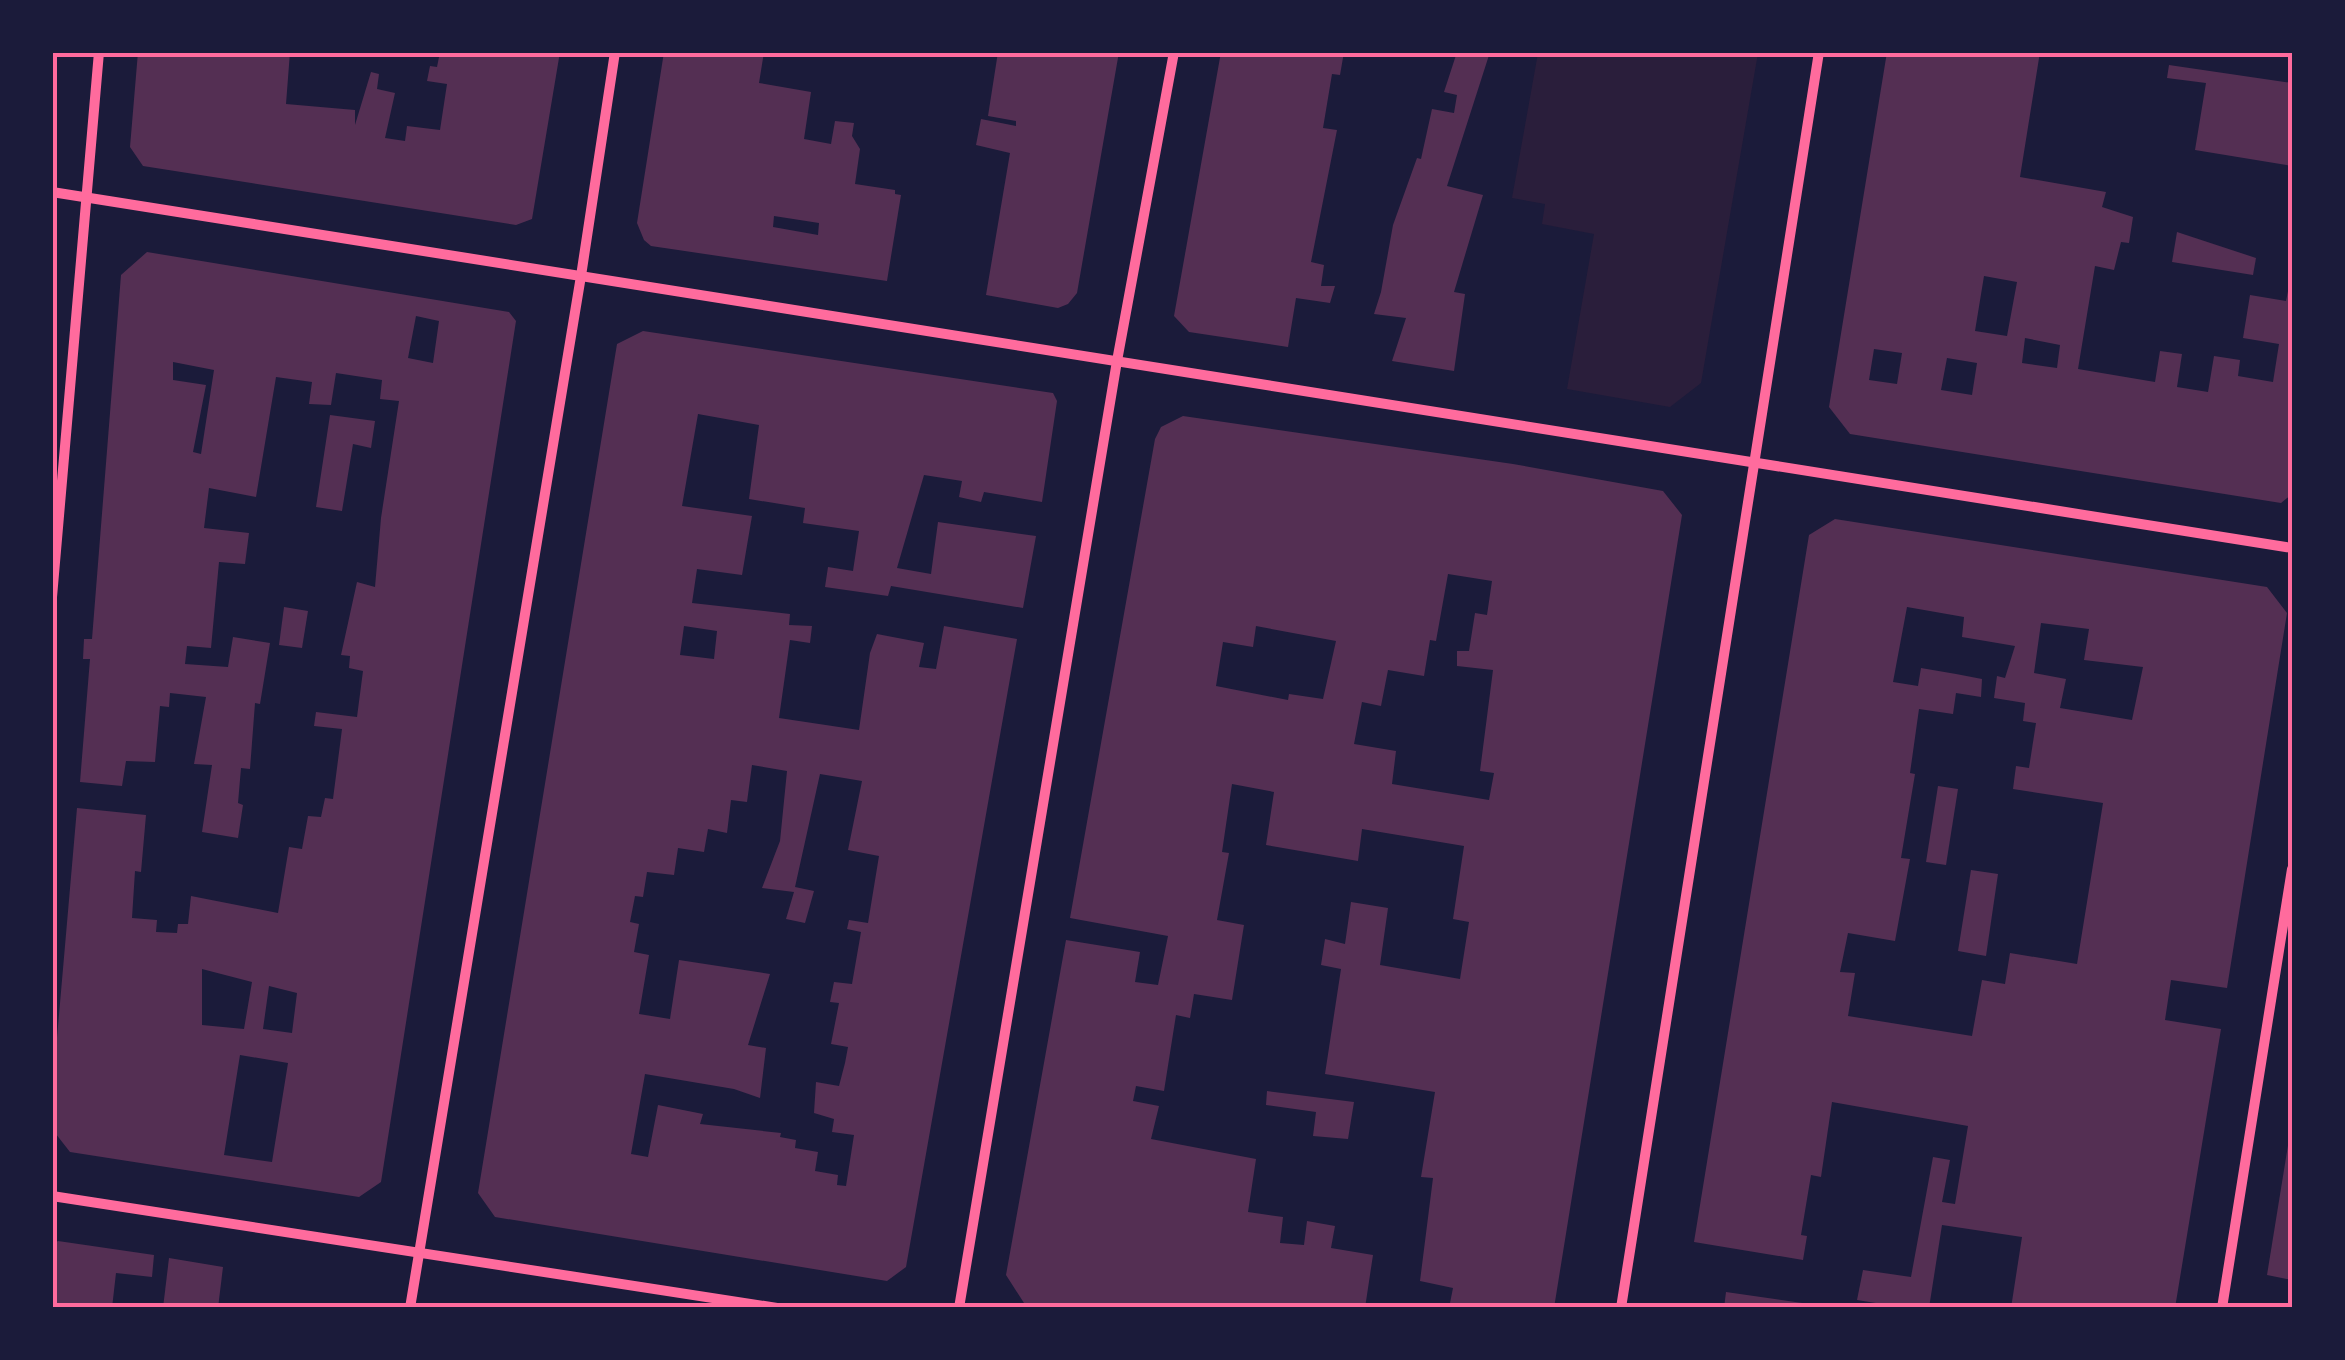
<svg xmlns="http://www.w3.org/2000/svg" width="2345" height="1360" viewBox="0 0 2345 1360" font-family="'Zilla Slab',serif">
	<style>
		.green { fill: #2a1e3b }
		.building { fill: #542f53; fill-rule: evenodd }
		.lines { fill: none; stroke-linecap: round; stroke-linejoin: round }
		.minor { stroke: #ff6b9d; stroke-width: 10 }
		.neatline { fill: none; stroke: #ff6b9d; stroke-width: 4 }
	</style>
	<rect width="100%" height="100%" fill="#1b1b3a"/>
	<polygon class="green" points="1538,53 1758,53 1701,383 1670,407 1567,389 1594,234 1542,224 1545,204 1512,198"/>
	<g class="building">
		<polygon points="138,52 290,52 286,104 355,110 355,125 371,72 379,74 377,89 395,93 385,138 405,141 407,126 440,130 447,84 427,81 430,66 437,67 440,52 560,52 532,219 516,225 143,166 130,147"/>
		<path d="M664,52H764L759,83L811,92L804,139L831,144L835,121L854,123L852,136L860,149L855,184L895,190V194L901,195L887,281L651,246L644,240L637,223ZM774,216L819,223L818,235L773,227Z"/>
		<polygon points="998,52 1119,52 1077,293 1068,304 1058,308 986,295 1010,153 976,145 981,119 1016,126 1016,121 988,116"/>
		<polygon points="1221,52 1344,52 1340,75 1332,74 1323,128 1337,130 1311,262 1324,265 1321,286 1335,286 1330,303 1296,298 1288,347 1189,332 1174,316"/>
		<polygon points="1457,52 1490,52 1447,186 1483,195 1454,292 1465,294 1454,371 1392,361 1406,318 1374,314 1381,292 1393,225 1417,158 1421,159 1432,109 1454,113 1457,95 1444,92"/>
		<path d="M1887,52H2040L2020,177L2106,192L2102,207L2133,217L2129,243L2121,242L2114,270L2095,266L2078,369L2155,382L2160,351L2182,354L2177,387L2208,392L2214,356L2240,360L2238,376L2273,382L2279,344L2243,338L2250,295L2286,301L2292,271V494L2281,503L1850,434L1829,407ZM1984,276L2017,282L2007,336L1975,331ZM2025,338L2060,345L2057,368L2022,363ZM1874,349L1902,353L1897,384L1869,380ZM1947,358L1977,363L1972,395L1941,390Z"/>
		<polygon points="2169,65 2292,83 2292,166 2195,150 2206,83 2167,78"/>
		<polygon points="2177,232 2256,258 2253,275 2172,262"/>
		<path d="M147,252L509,312L516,321L381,1182L359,1197L70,1152L52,1129V1095L77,808L146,815L141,872L135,871L132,918L157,920L156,932L177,933L178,924H188L191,896L278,913L289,847L302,849L308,816L321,817L325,798L333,799L342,729L314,726L316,712L357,717L363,671L349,668L350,656L341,655L357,582L375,587L381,518L399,401L380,399L382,380L336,373L331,405L309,404L312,382L276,377L256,497L209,488L204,528L249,533L245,564L219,562L211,648L187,646L185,664L228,667L233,637L270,643L260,704L255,703L250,769L241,768L238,803L243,805L238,838L202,832L212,765L194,764L206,697L170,693L169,707L160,706L155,762L126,761L122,786L80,782L90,659H83L84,639H92L121,275ZM416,316L439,321L433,363L408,358ZM173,362L214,370L201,454L193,452L206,385L173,380ZM202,969L252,982L244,1029L202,1025ZM269,986L297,993L292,1033L263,1029ZM240,1055L288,1063L272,1162L224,1155Z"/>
		<path d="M643,331L1053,393L1057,401L1042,502L984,492L981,502L959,497L962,481L924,475L897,568L931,574L938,522L1036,536L1023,608L891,586L888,596L825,587L828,567L853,571L859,531L803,523L805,508L749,499L759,425L698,414L682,506L752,516L742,575L697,569L692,603L790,614L789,625L812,626L810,643L790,640L779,718L859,730L870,653L877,634L924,643L919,667L936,669L944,626L1017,639L906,1267L887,1281L495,1217L478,1193L617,344ZM684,626L717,631L714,659L680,655ZM752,765L787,771L780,841L762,888L794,892L786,919L805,923L814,891L795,887L820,774L862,781L848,850L879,856L868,923L849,920L847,929L861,932L852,984L834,982L830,1002L839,1003L831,1044L848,1047L845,1063L839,1086L816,1082L814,1113L834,1119L832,1132L854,1135L846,1186L837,1185L838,1175L815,1171L818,1152L795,1148L796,1140L780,1137L781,1133L700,1124L703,1114L658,1105L648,1157L631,1154L645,1074L734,1089L760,1098L766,1048L748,1045L770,974L679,960L670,1019L639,1014L649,955L634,952L639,924L630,922L635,896L643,897L647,872L674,875L678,848L704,852L708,829L727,833L731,800L747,802Z"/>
		<polygon points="330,415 375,421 371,448 353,444 342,511 316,507"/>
		<path d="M1183,416L1513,464L1663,491L1682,515L1554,1308H1449L1453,1288L1420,1281L1433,1178L1421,1177L1435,1092L1325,1074L1341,969L1321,965L1325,939L1345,944L1351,902L1388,908L1380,965L1460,979L1469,922L1453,919L1464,846L1362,829L1358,861L1266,845L1274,792L1232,784L1222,852L1229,853L1217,920L1244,925L1232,1000L1194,994L1190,1018L1176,1015L1164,1091L1136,1086L1133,1101L1159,1106L1151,1139L1256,1159L1248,1212L1283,1217L1280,1243L1304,1245L1307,1221L1335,1226L1331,1248L1373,1255L1365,1308H1053L1024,1303L1006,1275L1066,940L1140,952L1135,982L1158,985L1168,936L1070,918L1155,439L1161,427ZM1448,574L1492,581L1487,615L1475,613L1469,651H1457V666L1493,670L1480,771L1494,773L1489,800L1392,784L1396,751L1354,744L1362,702L1381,706L1388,670L1424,676L1430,640L1436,641ZM1256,626L1336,641L1323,699L1289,694L1288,700L1216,686L1223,642L1253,647Z"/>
		<path d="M1835,519L2267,587L2287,613L2227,988L2171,980L2165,1020L2221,1029L2175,1308H2011L2022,1237L1942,1225L1929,1308H1882V1304L1857,1300L1863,1270L1911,1277L1933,1157L1950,1160L1942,1202L1955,1204L1968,1126L1832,1102L1821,1177L1811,1175L1801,1235L1807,1236L1803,1260L1694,1242L1809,535ZM1907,607L1964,617L1962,637L2015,646L2005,678L1997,676L1994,698L2025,703L2023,721L2036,723L2029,768L2016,766L2013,789L2103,803L2077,964L2010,953L2005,984L1982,980L1972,1036L1848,1016L1855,973L1840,972L1848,933L1895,941L1910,859L1901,858L1915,774L1910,773L1919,709L1953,714L1956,693L1981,697L1982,679L1956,674L1921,668L1918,686L1893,682ZM2041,623L2089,629L2084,660L2143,667L2132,720L2060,708L2066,679L2034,673Z"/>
		<polygon points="284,607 308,611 302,648 279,645"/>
		<polygon points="1938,786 1958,789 1946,865 1926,862"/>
		<polygon points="1971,870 1998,874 1986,956 1958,951"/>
		<polygon points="1267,1091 1354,1102 1348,1139 1313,1136 1316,1112 1266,1105"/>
		<polygon points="2290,1133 2292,1133 2292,1280 2267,1275"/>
		<polygon points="58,1241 154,1255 152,1277 116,1273 112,1308 52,1308 52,1245"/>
		<polygon points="169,1258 223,1267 218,1308 163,1308"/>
		<polygon points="1726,1292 1816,1305 1816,1308 1724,1308"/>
	</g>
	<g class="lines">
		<g class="minor">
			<polyline points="52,192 2292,548"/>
			<polyline points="52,597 99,52"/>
			<polyline points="52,1196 777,1308"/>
			<polyline points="410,1308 581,276 615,52"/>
			<polyline points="959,1308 1117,361 1174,52"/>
			<polyline points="1621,1308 1819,52"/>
			<polyline points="2222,1308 2292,869"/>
		</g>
	</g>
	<rect width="2345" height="1360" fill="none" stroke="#1b1b3a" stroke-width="110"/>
	<rect x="55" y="55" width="2235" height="1250" class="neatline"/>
</svg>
